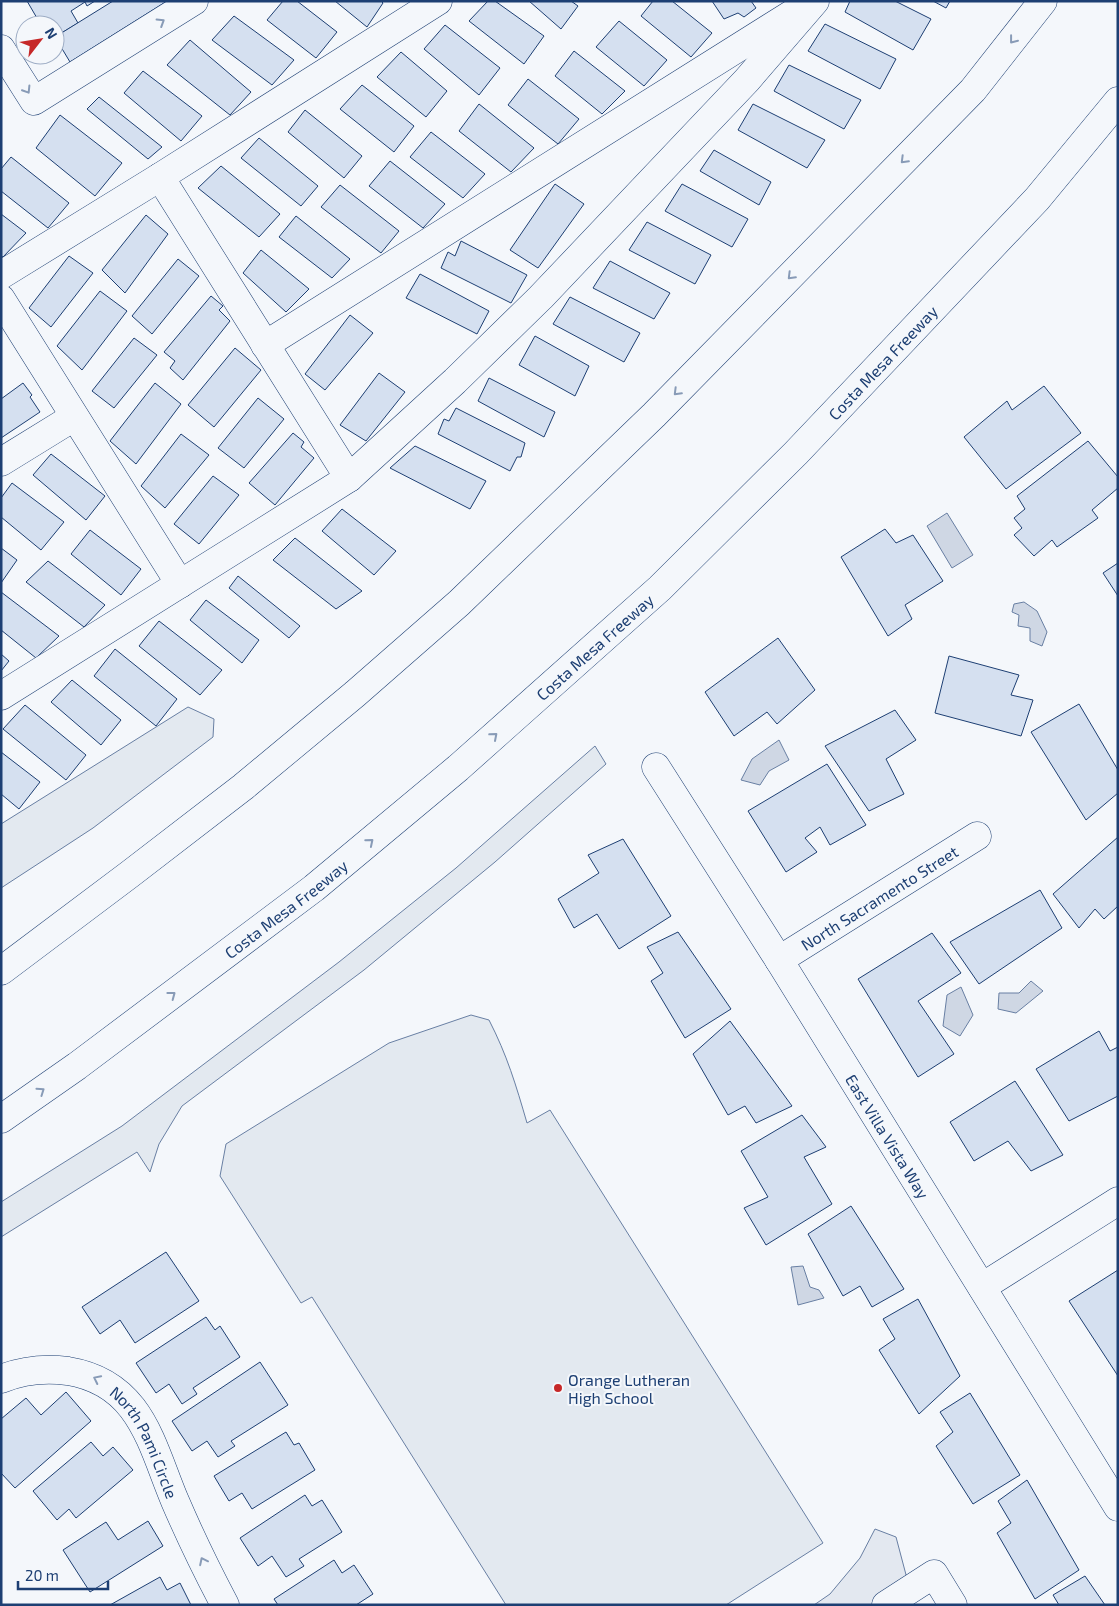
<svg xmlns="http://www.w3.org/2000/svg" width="1119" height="1606" viewBox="0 0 1119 1606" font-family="'Exo 2',sans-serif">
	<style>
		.green { fill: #e3e9f0; stroke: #687fa3 }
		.parking { fill: #e3e8f0; stroke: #687fa3 }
		.water { fill: #cfd7e4; stroke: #687fa3 }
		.building { fill: #d5e0f0; stroke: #1d3f73 }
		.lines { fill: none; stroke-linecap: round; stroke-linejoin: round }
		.minor-casing { stroke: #1d3f73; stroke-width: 29 }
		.highway-casing { stroke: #1d3f73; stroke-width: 29 }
		.minor { stroke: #f4f7fb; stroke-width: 28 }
		.highway { stroke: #f4f7fb; stroke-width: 28 }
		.oneway { stroke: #889bb7 }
		.poi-dot { fill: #c62828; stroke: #f4f7fb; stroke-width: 2 }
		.labels { text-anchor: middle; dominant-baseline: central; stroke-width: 4; stroke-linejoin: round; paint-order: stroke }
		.street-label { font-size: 16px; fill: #1d3f73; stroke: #f4f7fb }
		.poi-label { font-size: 16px; fill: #1d3f73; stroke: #f4f7fb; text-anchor: start }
	</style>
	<rect width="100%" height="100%" fill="#f4f7fb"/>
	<g class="green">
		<polygon points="188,707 214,719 213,737 93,828 1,888 1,824"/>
		<polygon points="595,746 606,764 495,862 364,970 182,1106 159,1144 150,1172 137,1152 1,1237 1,1202 122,1126 339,962 456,868"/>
		<path d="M471,1015L489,1020C507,1055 516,1085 527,1123L550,1110L823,1543L726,1605H506L312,1297L301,1303L220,1176L226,1144L389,1043Z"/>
	</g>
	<polygon class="parking" points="875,1529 896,1537 914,1605 814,1605 830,1594 860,1558"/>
	<g class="water">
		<polygon points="947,513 973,555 952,568 927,526"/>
		<polygon points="1024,602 1037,611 1047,632 1042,646 1030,641 1030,628 1018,626 1019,615 1012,612 1014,604"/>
		<polygon points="779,740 789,760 769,771 760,785 741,780 752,759"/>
		<polygon points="1031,981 1043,991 1016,1013 998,1009 999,993 1019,993"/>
		<polygon points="961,987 973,1015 960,1036 943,1026 947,995"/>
		<polygon points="803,1266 810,1287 819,1290 824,1298 798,1305 791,1267"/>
	</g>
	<g class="building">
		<polygon points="27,1 95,1 87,6 85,2 71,11 78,23 55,37 55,25 41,25"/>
		<polygon points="113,1 167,1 70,62 55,37"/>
		<polygon points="283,1 297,1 337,32 316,58 267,20"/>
		<polygon points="335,1 381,1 383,3 367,27"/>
		<polygon points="488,1 495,1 544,36 524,64 469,21"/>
		<polygon points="529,1 571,1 578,6 561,29"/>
		<polygon points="653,1 672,1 712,33 691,57 641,16"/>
		<polygon points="712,1 751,1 756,8 744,17 738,13 724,19"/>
		<polygon points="850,1 895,1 931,19 913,50 845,12"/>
		<polygon points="933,1 950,1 946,8"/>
		<polygon points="234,16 294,60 272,85 212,40"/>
		<polygon points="619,21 667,60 644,86 596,47"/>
		<polygon points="825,24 896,59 880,89 808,51"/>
		<polygon points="445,25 500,68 479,95 424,49"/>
		<polygon points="190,40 251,92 230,115 167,65"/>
		<polygon points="574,51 625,91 602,114 555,76"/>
		<polygon points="401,52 447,91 426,117 377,77"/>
		<polygon points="789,65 861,100 844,129 774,91"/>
		<polygon points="143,71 202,116 181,141 124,93"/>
		<polygon points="528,79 579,119 558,144 508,105"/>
		<polygon points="362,85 414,126 394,152 340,109"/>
		<polygon points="99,97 162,147 148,159 87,109"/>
		<polygon points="479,104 534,148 511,172 459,131"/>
		<polygon points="753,104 825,140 807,168 738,130"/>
		<polygon points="305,110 362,156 344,178 288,132"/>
		<polygon points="60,115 122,163 95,196 36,148"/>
		<polygon points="431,132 485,174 463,198 410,157"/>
		<polygon points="259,138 318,186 301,206 241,158"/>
		<polygon points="714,150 771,182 759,205 700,171"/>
		<polygon points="11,157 69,203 48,228 1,191 1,169"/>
		<polygon points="390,161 445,204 423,228 369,186"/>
		<polygon points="221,166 280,214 259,237 198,188"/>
		<polygon points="555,184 584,204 538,268 510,250"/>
		<polygon points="682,184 748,219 732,247 665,211"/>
		<polygon points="340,185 399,231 381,253 321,207"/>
		<polygon points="1,214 26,233 3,257 1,256"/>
		<polygon points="146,215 168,234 125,293 102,270"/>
		<polygon points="296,216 350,259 332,278 279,237"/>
		<polygon points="647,222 711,255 695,284 629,250"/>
		<polygon points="461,241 527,275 511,303 441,268 448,252 455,256"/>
		<polygon points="261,250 309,289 286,312 243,273"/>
		<polygon points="69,256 93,273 51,327 29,308"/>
		<polygon points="178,259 199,276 152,334 132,316"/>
		<polygon points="610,261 670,293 654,319 593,288"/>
		<polygon points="420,274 489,311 477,334 406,298"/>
		<polygon points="100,291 127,311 82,370 57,346"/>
		<polygon points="211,296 223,306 219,310 230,321 183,380 170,368 175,361 164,352"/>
		<polygon points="570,297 640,333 624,362 553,324"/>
		<polygon points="350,315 373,333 325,390 305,374"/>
		<polygon points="535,336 589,366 575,396 519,365"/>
		<polygon points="134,338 157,355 114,408 92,391"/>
		<polygon points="235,348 261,370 214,427 188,405"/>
		<polygon points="379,373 405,392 366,441 340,425"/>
		<polygon points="489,378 555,412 544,437 478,401"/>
		<polygon points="23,383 32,395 30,397 40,412 1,438 1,399"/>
		<polygon points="155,383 181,404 136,464 110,441"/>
		<polygon points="1044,386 1081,433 1006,489 964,437 1007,401 1012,410"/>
		<polygon points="258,398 284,419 244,468 218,448"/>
		<polygon points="456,408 525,443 521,457 517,457 510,471 438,434 444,419 449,421"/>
		<polygon points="293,433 304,442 301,447 314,458 275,505 249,483"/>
		<polygon points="181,434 209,455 165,508 141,486"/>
		<polygon points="1088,441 1118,477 1118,488 1092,510 1098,518 1057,547 1052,540 1034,556 1014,535 1022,528 1014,518 1025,509 1017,496"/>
		<polygon points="415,446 486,481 470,509 390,468"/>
		<polygon points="51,454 105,496 86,520 33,475"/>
		<polygon points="213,476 239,495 199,544 174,524"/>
		<polygon points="12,483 64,522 41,550 1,517 1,498"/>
		<polygon points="342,509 396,551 374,575 322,531"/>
		<polygon points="885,529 896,543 913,535 943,581 905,605 912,619 888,636 841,557"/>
		<polygon points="90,530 141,569 121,595 71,554"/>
		<polygon points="295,538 362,591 336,609 273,560"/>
		<polygon points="1,548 17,560 1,583"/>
		<polygon points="48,561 105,605 84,627 26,582"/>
		<polygon points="1118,563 1118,596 1103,573"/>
		<polygon points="238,576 300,626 289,638 229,588"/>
		<polygon points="1,592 59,636 36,658 1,630"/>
		<polygon points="206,600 259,640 242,663 190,620"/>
		<polygon points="159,621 222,670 200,695 139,646"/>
		<polygon points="778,638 815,690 777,724 767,712 734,736 705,692"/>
		<polygon points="115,649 177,699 156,726 94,676"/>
		<polygon points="1,654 9,661 1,671"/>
		<polygon points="949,656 1019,675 1011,695 1033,700 1021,736 935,713"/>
		<polygon points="72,680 121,720 101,745 51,702"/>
		<polygon points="1079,704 1118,770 1118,793 1086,820 1031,732"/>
		<polygon points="25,705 86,755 66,780 3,729"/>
		<polygon points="895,710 916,740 886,759 904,794 869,811 825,746"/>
		<polygon points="1,752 40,782 19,809 1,794"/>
		<polygon points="827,764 866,825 830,845 820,827 805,838 817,852 786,872 748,811"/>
		<polygon points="1118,837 1118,906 1104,919 1095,909 1079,928 1053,894"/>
		<polygon points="623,839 671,916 619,949 597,914 574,928 558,899 599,873 588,855"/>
		<polygon points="1040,890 1062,928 979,984 950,942"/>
		<polygon points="678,932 731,1009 685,1038 651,981 663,973 647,947"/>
		<polygon points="932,933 961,973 918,1001 954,1054 918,1077 858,979"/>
		<polygon points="730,1021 792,1106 756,1123 745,1106 728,1115 693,1054"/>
		<polygon points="1099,1031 1110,1051 1118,1047 1118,1096 1069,1121 1036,1069"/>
		<polygon points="1015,1081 1063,1155 1031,1171 1008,1141 974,1161 950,1122"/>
		<polygon points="802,1115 826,1147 804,1157 832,1204 766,1245 744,1208 768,1197 741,1151"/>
		<polygon points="851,1206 904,1289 872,1307 860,1286 843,1296 808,1234"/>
		<polygon points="166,1252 199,1301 135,1343 120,1320 100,1334 82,1307"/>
		<polygon points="1118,1270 1118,1376 1069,1301"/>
		<polygon points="918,1299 960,1376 919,1414 879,1350 895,1339 883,1319"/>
		<polygon points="206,1317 215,1330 220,1326 240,1357 193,1388 197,1394 182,1404 169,1384 156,1393 136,1363"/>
		<polygon points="260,1362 288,1405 231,1441 235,1446 218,1457 207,1441 192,1451 172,1421"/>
		<polygon points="66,1392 91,1421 15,1488 1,1473 1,1419 26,1398 41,1415"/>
		<polygon points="970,1393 1020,1475 973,1504 936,1446 953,1432 940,1412"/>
		<polygon points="286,1432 294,1445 299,1443 315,1470 252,1509 242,1493 229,1501 214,1476"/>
		<polygon points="91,1442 103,1456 113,1447 133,1470 76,1518 69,1509 57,1520 33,1491"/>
		<polygon points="1027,1480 1079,1570 1035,1599 997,1533 1011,1523 998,1501"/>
		<polygon points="305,1495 312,1506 322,1500 342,1532 299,1559 304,1566 286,1577 272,1556 258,1566 240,1538"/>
		<polygon points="148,1521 163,1546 90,1592 63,1550 106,1522 118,1540"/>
		<polygon points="334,1560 342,1573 354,1565 373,1594 356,1605 278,1605 274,1599"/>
		<polygon points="1085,1576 1105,1605 1059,1605 1053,1595"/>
		<polygon points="160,1577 167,1590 180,1583 191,1605 110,1605"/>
	</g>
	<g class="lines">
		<defs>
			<g id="minor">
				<polyline points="1,49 34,101 194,1"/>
				<polyline points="160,177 349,478"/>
				<polyline points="1,275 160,177 438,1"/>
				<polyline points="1,299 180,584"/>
				<polyline points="265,345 795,12"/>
				<polyline points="1,462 74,417"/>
				<polyline points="1,696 349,478 455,381 541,297 747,80 815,1"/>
				<path id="s1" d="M656,767L779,960L1118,1507"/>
				<path id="s2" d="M779,960L977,836"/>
				<polyline points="982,1287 1118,1201"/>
				<path id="s3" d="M1,1379C23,1370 45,1368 68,1371C141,1383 151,1444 175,1501C190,1536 207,1571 225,1605"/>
				<polyline points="886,1605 934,1574 953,1605"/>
			</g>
			<g id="highway">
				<polyline points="1,971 130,874 243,787 355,694 459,603 654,415 973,90 1043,1"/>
				<path id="s4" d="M1,1119L77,1066L314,888L458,768L660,588L796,453L1037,199L1118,101"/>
			</g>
		</defs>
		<use href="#minor" class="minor-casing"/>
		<use href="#highway" class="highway-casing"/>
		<use href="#minor" class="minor"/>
		<use href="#highway" class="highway"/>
	</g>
	<defs><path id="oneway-chevron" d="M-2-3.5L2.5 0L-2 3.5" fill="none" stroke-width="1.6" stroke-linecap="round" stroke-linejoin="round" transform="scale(1.25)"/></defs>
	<g class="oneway">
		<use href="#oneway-chevron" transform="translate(161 22) rotate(-32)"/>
		<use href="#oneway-chevron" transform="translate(1013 40) rotate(128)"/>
		<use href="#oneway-chevron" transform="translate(27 90) rotate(58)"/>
		<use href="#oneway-chevron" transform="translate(904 160) rotate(135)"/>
		<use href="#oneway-chevron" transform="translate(791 276) rotate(135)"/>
		<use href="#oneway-chevron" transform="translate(677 392) rotate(135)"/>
		<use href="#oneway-chevron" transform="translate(494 736) rotate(-41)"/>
		<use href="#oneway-chevron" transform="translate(370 842) rotate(-40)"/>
		<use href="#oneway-chevron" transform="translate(172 995) rotate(-37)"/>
		<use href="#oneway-chevron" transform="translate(41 1091) rotate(-35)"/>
		<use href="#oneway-chevron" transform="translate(97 1379) rotate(-154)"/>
		<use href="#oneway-chevron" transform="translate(203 1561) rotate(-116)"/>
	</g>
	<circle class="poi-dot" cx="558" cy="1388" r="5"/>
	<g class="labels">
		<g class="street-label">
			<text stroke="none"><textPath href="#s4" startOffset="1164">Costa Mesa Freeway</textPath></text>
			<text stroke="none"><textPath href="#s4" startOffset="759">Costa Mesa Freeway</textPath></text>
			<text stroke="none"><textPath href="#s2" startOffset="118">North Sacramento Street</textPath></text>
			<text stroke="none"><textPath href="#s4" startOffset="354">Costa Mesa Freeway</textPath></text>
			<text stroke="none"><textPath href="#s1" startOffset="436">East Villa Vista Way</textPath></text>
			<text stroke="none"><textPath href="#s3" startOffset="180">North Pami Circle</textPath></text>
		</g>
		<g class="poi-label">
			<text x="568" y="1379">Orange Lutheran<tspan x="568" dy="18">High School</tspan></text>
		</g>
	</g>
	<rect width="1119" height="1606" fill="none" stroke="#1d3f73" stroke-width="5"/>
	<g transform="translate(40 40) rotate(59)"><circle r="24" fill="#f4f7fb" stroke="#9eadc5"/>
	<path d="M0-4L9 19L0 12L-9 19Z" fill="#c62828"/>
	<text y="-8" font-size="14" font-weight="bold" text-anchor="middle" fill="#1d3f73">N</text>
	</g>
	<path d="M18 1581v8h90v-8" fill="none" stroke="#1d3f73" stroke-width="2.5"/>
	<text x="25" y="1581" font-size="15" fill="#1d3f73" stroke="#f4f7fb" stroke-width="4" paint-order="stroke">20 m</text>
</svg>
